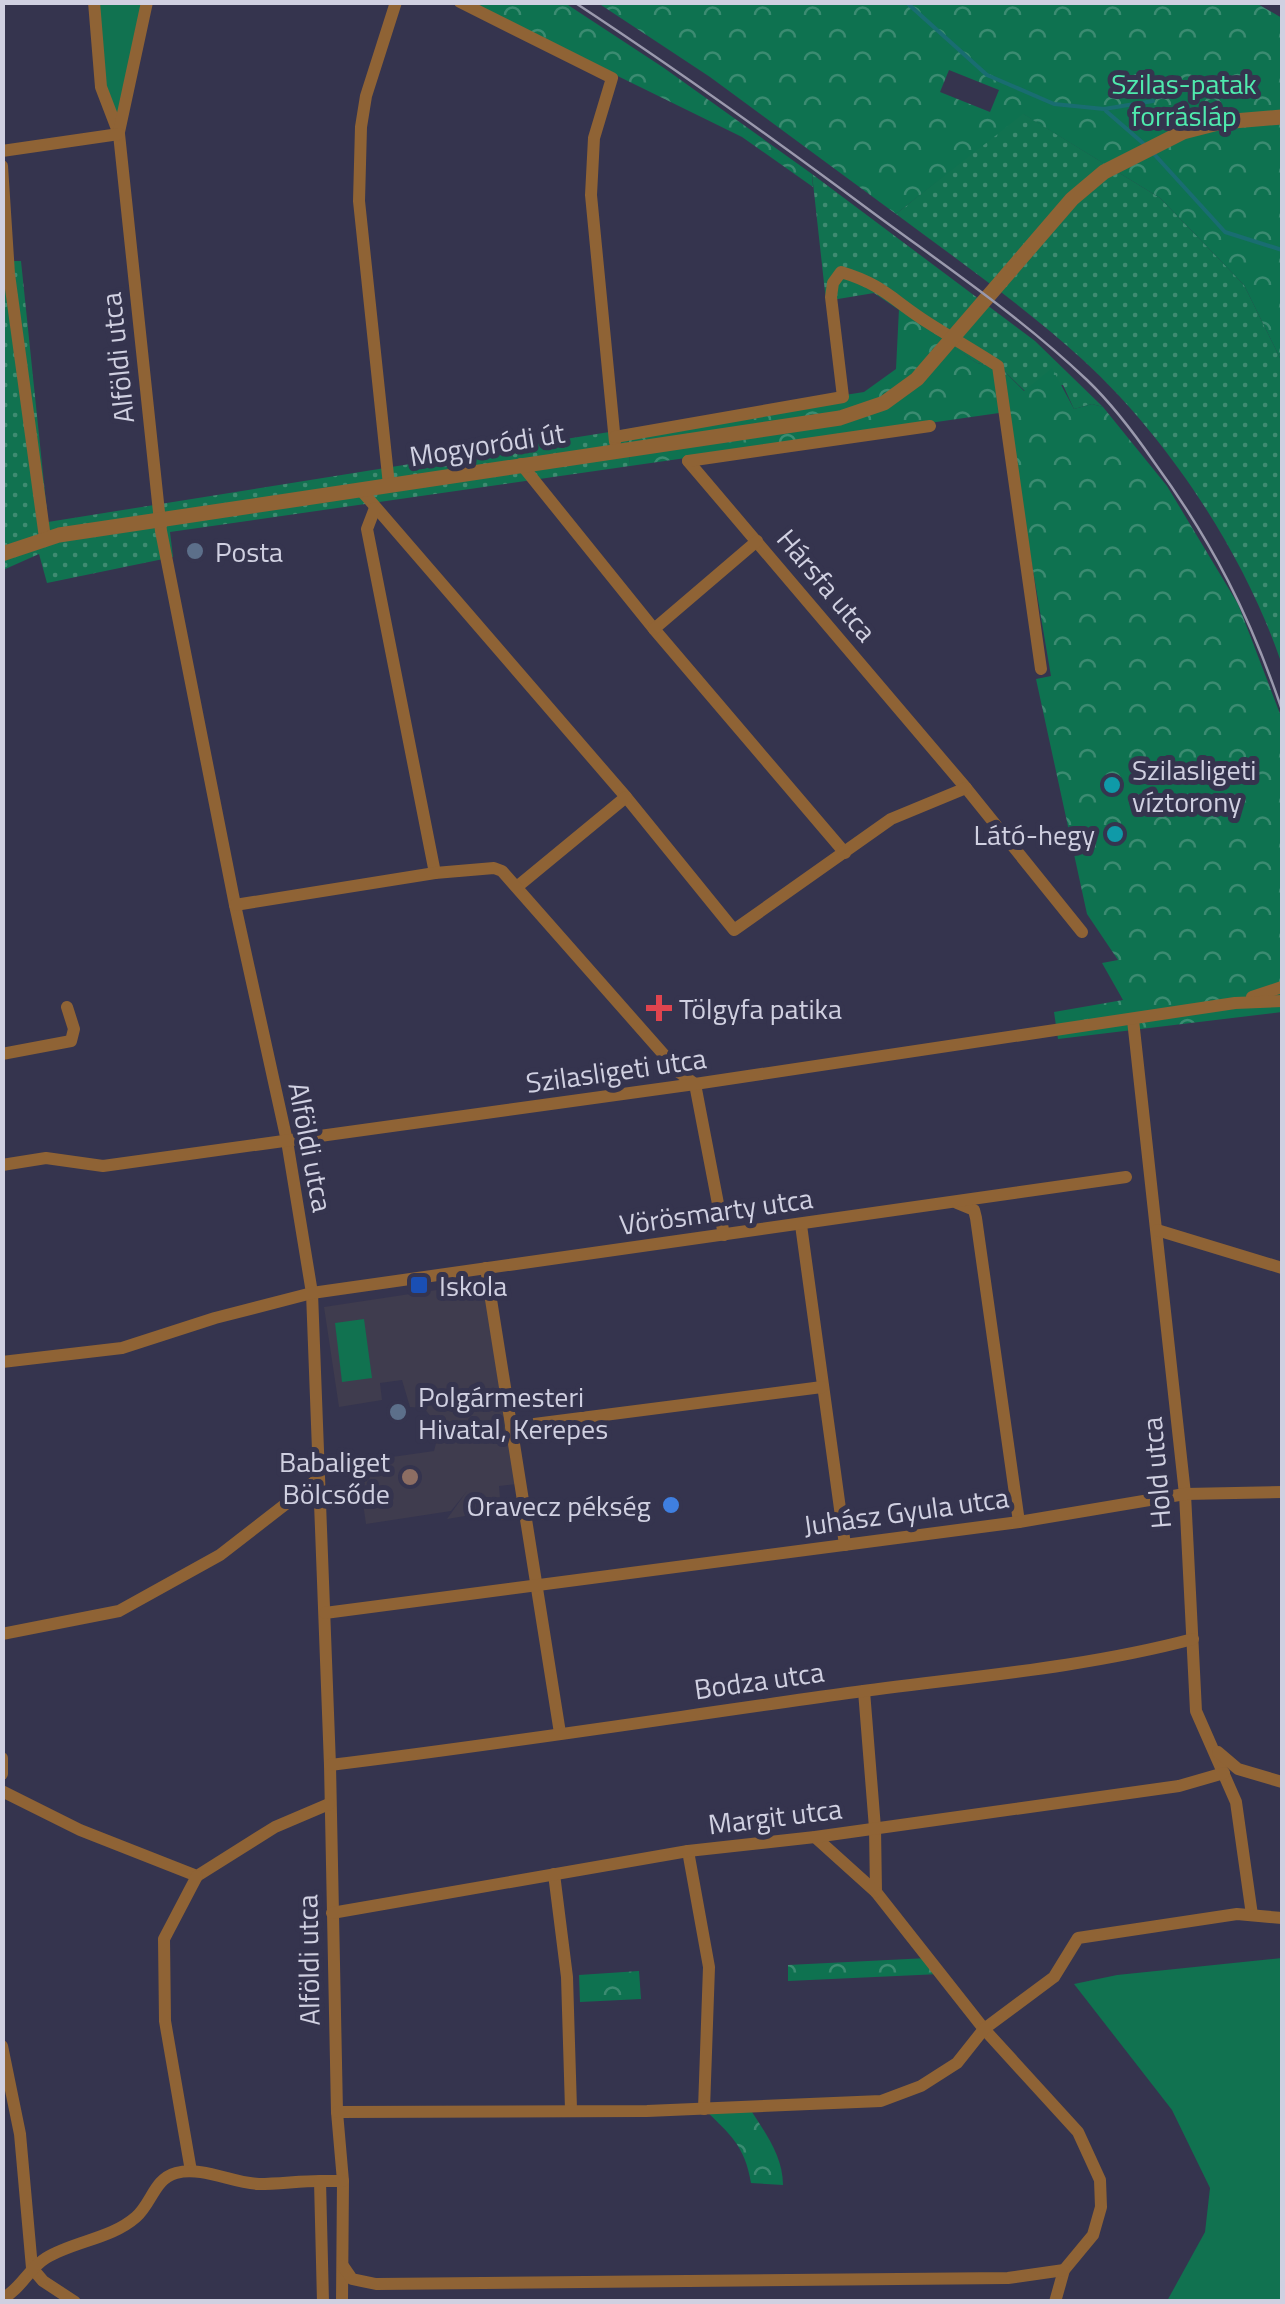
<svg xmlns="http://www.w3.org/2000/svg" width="1285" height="2304" viewBox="0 0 1285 2304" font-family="'Titillium Web',sans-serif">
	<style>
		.education { fill: #3f3c4e }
		.grass { fill: url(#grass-dots) }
		.forest { fill: url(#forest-crowns); fill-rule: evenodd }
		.park { fill: #117250 }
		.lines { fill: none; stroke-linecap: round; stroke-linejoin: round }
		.stream { stroke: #196d71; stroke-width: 4 }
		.minor { stroke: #8f6335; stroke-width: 12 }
		.tertiary { stroke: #8f6335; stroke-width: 15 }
		.tram { stroke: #9a99ad; stroke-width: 2.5 }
		.service-dot { fill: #5c6f8a; stroke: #35344e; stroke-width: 4 }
		.culture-dot { fill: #0f9aa8; stroke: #35344e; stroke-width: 4 }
		.health-dot { fill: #e0444e; stroke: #35344e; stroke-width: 4 }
		.transit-dot { fill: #1a4fb4; stroke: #35344e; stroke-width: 4 }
		.education-dot { fill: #8d6e63; stroke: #35344e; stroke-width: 4 }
		.shop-dot { fill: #3f7fe0; stroke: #35344e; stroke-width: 4 }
		.labels { text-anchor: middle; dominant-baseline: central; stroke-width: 10; stroke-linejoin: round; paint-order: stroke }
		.park-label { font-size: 28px; fill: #4feaae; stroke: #35344e }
		.street-label { font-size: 28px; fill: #d0d0e1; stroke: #35344e }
		.poi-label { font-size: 28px; fill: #d0d0e1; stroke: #35344e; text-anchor: start }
	</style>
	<defs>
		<pattern id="grass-dots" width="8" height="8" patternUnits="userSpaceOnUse" patternTransform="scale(2.5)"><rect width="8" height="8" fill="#117250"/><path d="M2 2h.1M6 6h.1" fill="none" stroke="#3e8b71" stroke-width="1.8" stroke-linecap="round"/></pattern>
		<pattern id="forest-crowns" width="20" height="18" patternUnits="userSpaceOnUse" patternTransform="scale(2.5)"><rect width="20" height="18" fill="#0e7250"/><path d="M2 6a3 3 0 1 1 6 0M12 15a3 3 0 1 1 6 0" fill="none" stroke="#3b8b71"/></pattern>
	</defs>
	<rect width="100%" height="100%" fill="#35344e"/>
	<polygon class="education" points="483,1283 517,1484 499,1486 501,1510 447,1519 467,1491 451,1511 366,1524 357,1462 434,1451 440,1428 424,1408 410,1407 402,1380 380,1383 382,1400 339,1407 324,1307"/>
	<g class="grass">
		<path d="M1022,113L1160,198L1244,285L1282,362L1280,659C1243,552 1167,437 1083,360C1025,307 959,261 896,214Z"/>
		<polygon points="812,174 1035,341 1103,407 1092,404 1074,409 1063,385 1025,391 1002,369 977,363 874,293 826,301"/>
		<polygon points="3,261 21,261 48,522 628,429 630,466 170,532 173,557 47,583 39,554 3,570"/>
	</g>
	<g class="forest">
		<polygon points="469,3 565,3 664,68 812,174 813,187 742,137"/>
		<path d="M598,3H1256L1282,18V362L1244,285L1160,198L1023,114L896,214L710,77ZM949,70L999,90L990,112L940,92Z"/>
		<polygon points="899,309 977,363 1002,369 1024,391 1052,368 1074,409 1092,404 1103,407 1167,486 1238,604 1282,719 1282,1012 1058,1039 1054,1012 1123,1000 1102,963 1118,960 1087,914 1036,679 1051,676 1006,412 630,466 628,429 864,392 896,369"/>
		<polygon points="928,1958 940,1974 788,1981 788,1965"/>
		<polygon points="639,1971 641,1999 580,2002 579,1975"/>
		<path d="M748,2106C764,2131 783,2155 783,2185L751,2183C745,2146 730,2134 704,2109Z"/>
	</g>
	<g class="park">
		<polygon points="93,3 147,3 119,134 101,87"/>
		<polygon points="364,1319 372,1378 342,1382 335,1323"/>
		<polygon points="1282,1958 1282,2301 1167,2301 1205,2232 1210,2188 1172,2110 1074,1984 1117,1975"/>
	</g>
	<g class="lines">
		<g class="stream">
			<polyline points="906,2 987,75 1054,104 1104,109 1153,101"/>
			<polyline points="1106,111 1144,144"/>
			<polyline points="1154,154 1225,232 1282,250"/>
		</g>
		<g class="minor">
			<polyline points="94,2 101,87 119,134 161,531 235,905 287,1141 312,1293 330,1765 337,2112 343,2181 342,2302"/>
			<polyline points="460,2 612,78 594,138 591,195 615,442"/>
			<polyline points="119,132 147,2"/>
			<polyline points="2,151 119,134"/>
			<polyline points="2,166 9,274 45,538"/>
			<path d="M615,437L843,397L831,297L833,283L841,272C885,285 894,302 930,324C952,338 975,351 998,366L1041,669"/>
			<polyline points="688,461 966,788 1082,932"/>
			<polyline points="688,461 930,426"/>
			<polyline points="521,464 654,629 845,853"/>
			<polyline points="389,485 359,201 361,127 366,96 396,2"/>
			<polyline points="360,489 626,797 734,930 891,819 966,788"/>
			<polyline points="375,508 367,529 435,873"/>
			<polyline points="654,629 757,541"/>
			<polyline points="518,886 626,797"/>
			<polyline points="235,905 435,873 494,868 502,871 680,1073 695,1084 724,1235"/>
			<polyline points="1252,997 1282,987"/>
			<polyline points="1133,1020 1185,1494 1196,1711 1236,1802 1252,1915"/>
			<polyline points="2,1054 71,1041 74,1029 67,1007"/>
			<polyline points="2,1165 46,1158 103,1166 695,1084 1235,1003 1282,1001"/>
			<polyline points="957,1203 974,1210 976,1218 1019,1522"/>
			<polyline points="801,1225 845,1545"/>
			<polyline points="1157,1230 1282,1268"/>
			<polyline points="486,1268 560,1733"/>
			<polyline points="2,1362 122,1348 215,1318 312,1293 1126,1177"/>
			<polyline points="511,1427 822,1387"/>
			<polyline points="325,1613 1019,1522 1185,1494 1282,1492"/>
			<polyline points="2,1634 119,1611 220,1555 318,1479"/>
			<polyline points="864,1691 875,1828 876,1892 984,2029 1078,2132 1100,2180 1101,2207 1093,2235 1064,2270 1055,2302"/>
			<polyline points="1218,1752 1238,1769 1282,1782"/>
			<polyline points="2,1758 2,1774"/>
			<path d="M330,1765C503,1744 676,1717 848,1693C964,1677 1079,1669 1193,1639"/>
			<polyline points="2,1791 80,1830 197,1876 275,1827 329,1804"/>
			<polyline points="815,1837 876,1892"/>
			<polyline points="688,1851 709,1967 704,2109"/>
			<polyline points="554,1874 567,1977 571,2109"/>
			<polyline points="332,1913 688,1851 815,1837 1179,1786 1224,1773"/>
			<polyline points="2,2046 20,2134 32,2268 43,2281 75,2302"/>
			<polyline points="337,2112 647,2111 881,2101 921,2086 957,2063 984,2029 1054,1977 1078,1938 1237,1914 1282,1918"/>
			<polyline points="191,2171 165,2021 164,1939 197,1876"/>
			<polyline points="343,2266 352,2279 376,2284 1008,2278 1064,2270"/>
			<path d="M2,2299C22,2288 28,2269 46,2258C74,2241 111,2239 136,2217C152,2203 154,2179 176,2173C203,2166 232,2183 259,2184C279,2184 300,2181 320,2181"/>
			<polyline points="323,2302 320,2181 343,2181"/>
		</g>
		<polyline class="tertiary" points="2,554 59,535 840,418 884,403 917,379 1072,199 1104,172 1183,132 1222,122 1282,117"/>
		<path class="tram" d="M574,2C676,69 774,139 872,212C945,266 1021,317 1087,380C1112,404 1134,433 1154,462C1213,543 1250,616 1282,710"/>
	</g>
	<g class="service-dot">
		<circle cx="195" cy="551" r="10"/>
		<circle cx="398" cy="1412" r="10"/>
	</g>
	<g class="culture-dot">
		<circle cx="1112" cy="785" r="10"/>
		<circle cx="1115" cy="834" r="10"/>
	</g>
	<path class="health-dot" d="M654 993h10v10h10v10h-10v10h-10v-10h-10v-10h10z"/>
	<rect class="transit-dot" x="409" y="1275" width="20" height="20" rx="5"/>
	<circle class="education-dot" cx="410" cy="1477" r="10"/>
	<circle class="shop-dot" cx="671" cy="1505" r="10"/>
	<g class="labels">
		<g class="park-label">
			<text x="1184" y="83">Szilas-patak<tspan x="1184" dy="32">forrásláp</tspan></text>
		</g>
		<g class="street-label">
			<text transform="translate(117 358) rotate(-96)">Alföldi utca</text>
			<text transform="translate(487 444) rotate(-9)">Mogyoródi út</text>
			<text transform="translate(827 585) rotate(50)">Hársfa utca</text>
			<text transform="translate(616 1070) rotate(-8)">Szilasligeti utca</text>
			<text transform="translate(311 1147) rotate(79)">Alföldi utca</text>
			<text transform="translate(716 1211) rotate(-8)">Vörösmarty utca</text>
			<text transform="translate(1156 1473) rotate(-95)">Hold utca</text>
			<text transform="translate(906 1511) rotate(-8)">Juhász Gyula utca</text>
			<text transform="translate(759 1680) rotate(-8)">Bodza utca</text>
			<text transform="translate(775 1816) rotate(-7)">Margit utca</text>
			<text transform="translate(308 1960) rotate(-91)">Alföldi utca</text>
		</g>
		<g class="poi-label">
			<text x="215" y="551">Posta</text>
			<text x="1132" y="769">Szilasligeti<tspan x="1132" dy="32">víztorony</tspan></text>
			<text x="1095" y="834" text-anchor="end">Látó-hegy</text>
			<text x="679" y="1008">Tölgyfa patika</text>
			<text x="439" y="1285">Iskola</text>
			<text x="418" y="1396">Polgármesteri<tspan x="418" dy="32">Hivatal, Kerepes</tspan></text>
			<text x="390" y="1461" text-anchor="end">Babaliget<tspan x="390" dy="32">Bölcsőde</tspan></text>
			<text x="651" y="1505" text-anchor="end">Oravecz pékség</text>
		</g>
	</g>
	<rect width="1285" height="2304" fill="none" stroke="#d0d0e1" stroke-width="10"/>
</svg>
